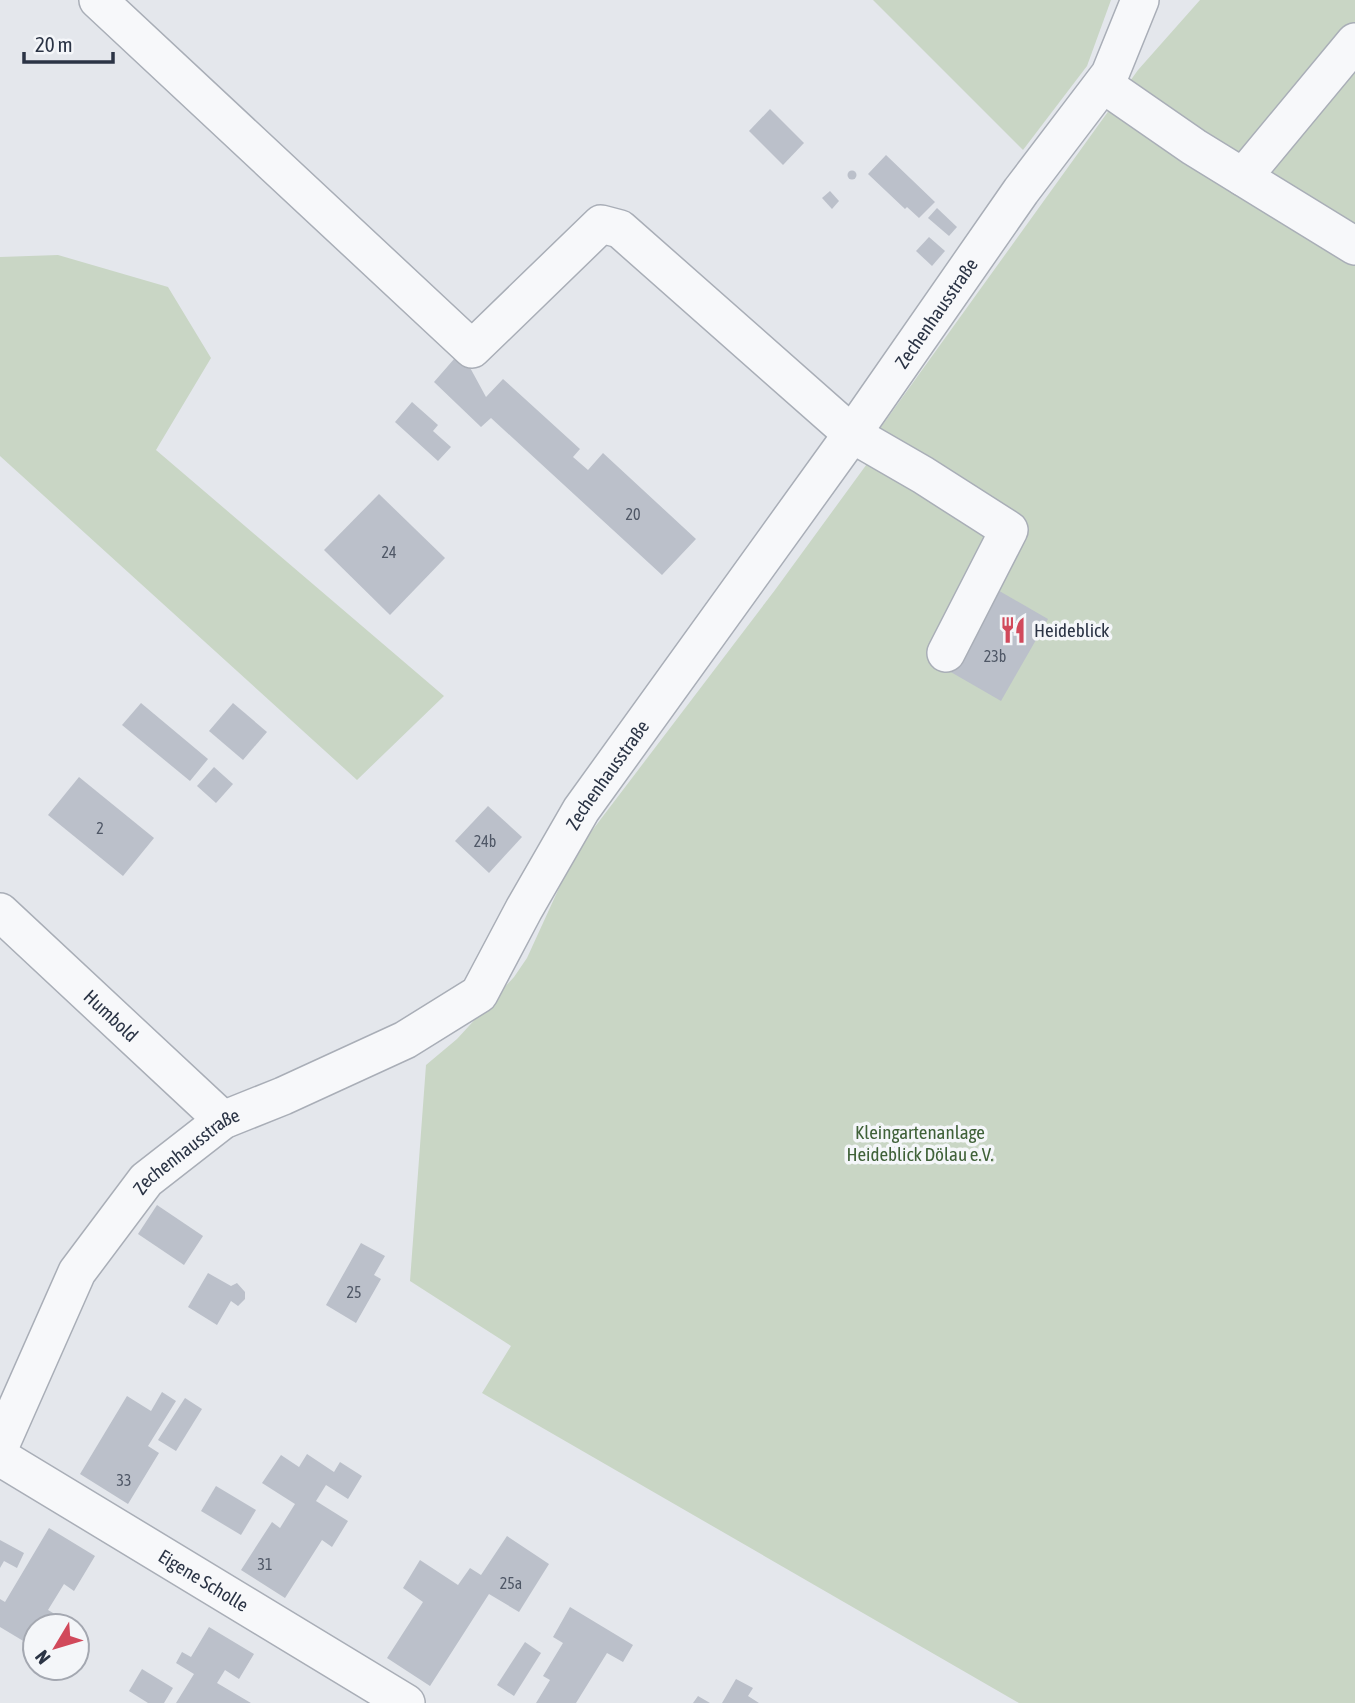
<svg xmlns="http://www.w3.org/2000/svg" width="1355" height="1703" viewBox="0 0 1355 1703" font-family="'Asap Condensed',sans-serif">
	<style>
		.green { fill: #c9d6c5 }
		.building { fill: #bbc0ca }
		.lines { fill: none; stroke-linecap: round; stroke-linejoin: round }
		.minor-casing { stroke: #a9aeb7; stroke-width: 40 }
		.minor { stroke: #f7f8fa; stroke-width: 37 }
		.labels { text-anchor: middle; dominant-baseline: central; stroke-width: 7; stroke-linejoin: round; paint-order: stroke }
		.number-label { font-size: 16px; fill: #4f5766 }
		.street-label { font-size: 19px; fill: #2b3445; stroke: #f4f6f9 }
		.poi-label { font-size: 19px; fill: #2b3445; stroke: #f4f6f9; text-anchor: start }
		.park-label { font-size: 19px; fill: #3f6138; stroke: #f4f6f9 }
	</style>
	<rect width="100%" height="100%" fill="#e4e7ec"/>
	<g class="green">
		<polygon points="873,0 1111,0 1087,66 1023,150"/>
		<polygon points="1200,0 1355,0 1355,1703 1019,1703 482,1393 511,1346 410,1281 426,1065 457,1039 514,977 527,958 575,853 775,590 872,457 881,427 1138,70"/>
		<polygon points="58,255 168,287 211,358 156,450 444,696 357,780 0,456 0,257"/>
	</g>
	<g class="building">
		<polygon points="770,109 804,143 783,165 749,131"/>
		<polygon points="886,155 935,202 919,218 907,207 905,209 868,174"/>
		<circle cx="852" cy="175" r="4.5"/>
		<polygon points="830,191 839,201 832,209 822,198"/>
		<polygon points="937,208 957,227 949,236 928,218"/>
		<polygon points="929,237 945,251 932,266 916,251"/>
		<polygon points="461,351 486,397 503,379 580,449 573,457 588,470 603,453 696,539 662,575 491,418 481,427 434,382"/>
		<polygon points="412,402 438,425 433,431 451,447 438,461 395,422"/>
		<polygon points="379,494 445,558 390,615 324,550"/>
		<polygon points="996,589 1048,619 1001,701 949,671"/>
		<polygon points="141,703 208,759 190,781 122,725"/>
		<polygon points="233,703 267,732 243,760 209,731"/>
		<polygon points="214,767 233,784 216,803 197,786"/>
		<polygon points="79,777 154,838 123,876 48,815"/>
		<polygon points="488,806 522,837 489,873 455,841"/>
		<polygon points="157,1205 203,1236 184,1265 138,1234"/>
		<polygon points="361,1243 385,1256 374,1275 381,1279 356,1323 326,1305"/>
		<polygon points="208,1273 231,1286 237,1283 245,1292 245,1299 238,1306 231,1301 217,1325 188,1307"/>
		<polygon points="162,1392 176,1401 148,1446 159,1453 128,1504 80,1474 127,1396 151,1411"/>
		<polygon points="185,1398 202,1409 176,1451 158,1440"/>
		<polygon points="307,1454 334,1472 340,1462 362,1476 348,1499 326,1485 316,1501 348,1521 332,1547 322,1540 285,1598 241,1570 272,1522 280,1528 295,1504 262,1483 281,1455 299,1467"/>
		<polygon points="216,1486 256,1510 241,1535 201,1511"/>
		<polygon points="49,1528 95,1556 74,1591 64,1584 48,1610 70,1623 68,1626 35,1626 35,1648 0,1627 0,1599 5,1602"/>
		<polygon points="507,1536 549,1564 519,1612 489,1594 430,1686 387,1658 423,1602 403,1588 420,1560 458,1585 470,1568 481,1575"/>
		<polygon points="0,1540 24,1553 17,1568 4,1561 0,1568"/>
		<polygon points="570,1607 633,1645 623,1662 607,1653 576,1703 536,1703 550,1680 543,1676 563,1643 553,1637"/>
		<polygon points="209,1627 254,1654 239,1679 225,1670 217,1683 251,1703 176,1703 194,1674 176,1663 182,1652 191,1657"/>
		<polygon points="525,1642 541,1653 514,1696 497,1685"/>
		<polygon points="142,1669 173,1688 164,1703 148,1703 129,1691"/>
		<polygon points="736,1679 753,1688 748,1696 759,1703 722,1703"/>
		<polygon points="698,1696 710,1703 693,1703"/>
	</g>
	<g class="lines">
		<defs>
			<g id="minor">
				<polyline points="98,0 472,349 601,224 620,229 852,434 923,475 1009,530 946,653"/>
				<polyline points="1103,84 1194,147 1355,246"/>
				<polyline points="1243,177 1355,42"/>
				<path id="s1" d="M0,912L223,1120"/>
				<path id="s2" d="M0,1446L77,1272L146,1180L223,1120L283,1096L405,1040L479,994L524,909L581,810L852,434L1021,191L1110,74L1140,0"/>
				<path id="s3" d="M0,1457L406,1703"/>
			</g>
		</defs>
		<use href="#minor" class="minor-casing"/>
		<use href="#minor" class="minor"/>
	</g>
	<defs>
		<symbol id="restaurant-bare" viewBox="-9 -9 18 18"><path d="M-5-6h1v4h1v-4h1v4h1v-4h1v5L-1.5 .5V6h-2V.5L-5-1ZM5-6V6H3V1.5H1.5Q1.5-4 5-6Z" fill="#d1495b" stroke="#f4f6f9" stroke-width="2.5" paint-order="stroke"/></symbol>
	</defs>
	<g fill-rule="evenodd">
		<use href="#restaurant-bare" x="994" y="611" width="38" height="38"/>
	</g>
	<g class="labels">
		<g class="number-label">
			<text x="633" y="514">20</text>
			<text x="389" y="552">24</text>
			<text x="995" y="656">23b</text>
			<text x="100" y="828">2</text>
			<text x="485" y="841">24b</text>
			<text x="354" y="1292">25</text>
			<text x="124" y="1480">33</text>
			<text x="265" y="1564">31</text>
			<text x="511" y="1583">25a</text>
		</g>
		<g class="street-label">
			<text stroke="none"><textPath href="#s2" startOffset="1510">Zechenhausstraße</textPath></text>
			<text stroke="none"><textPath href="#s2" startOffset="943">Zechenhausstraße</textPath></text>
			<text stroke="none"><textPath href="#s1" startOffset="152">Humbold</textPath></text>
			<text stroke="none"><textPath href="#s2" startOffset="355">Zechenhausstraße</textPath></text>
			<text stroke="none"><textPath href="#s3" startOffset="238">Eigene Scholle</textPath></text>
		</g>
		<g class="poi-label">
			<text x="1034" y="630">Heideblick</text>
		</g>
		<g class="park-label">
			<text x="920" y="1132">Kleingartenanlage<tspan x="920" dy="22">Heideblick Dölau e.V.</tspan></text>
		</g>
	</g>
	<g transform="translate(56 1647) rotate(232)"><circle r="33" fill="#f4f6f9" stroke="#a4a8b1" stroke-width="2"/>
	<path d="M0-5L12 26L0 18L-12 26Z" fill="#d1495b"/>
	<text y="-10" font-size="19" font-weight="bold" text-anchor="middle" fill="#2b3445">N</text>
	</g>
	<path d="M24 52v10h89v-10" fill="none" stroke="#2b3445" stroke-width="3.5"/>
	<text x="35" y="52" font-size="21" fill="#2b3445" stroke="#f4f6f9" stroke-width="5" paint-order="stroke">20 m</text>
</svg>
